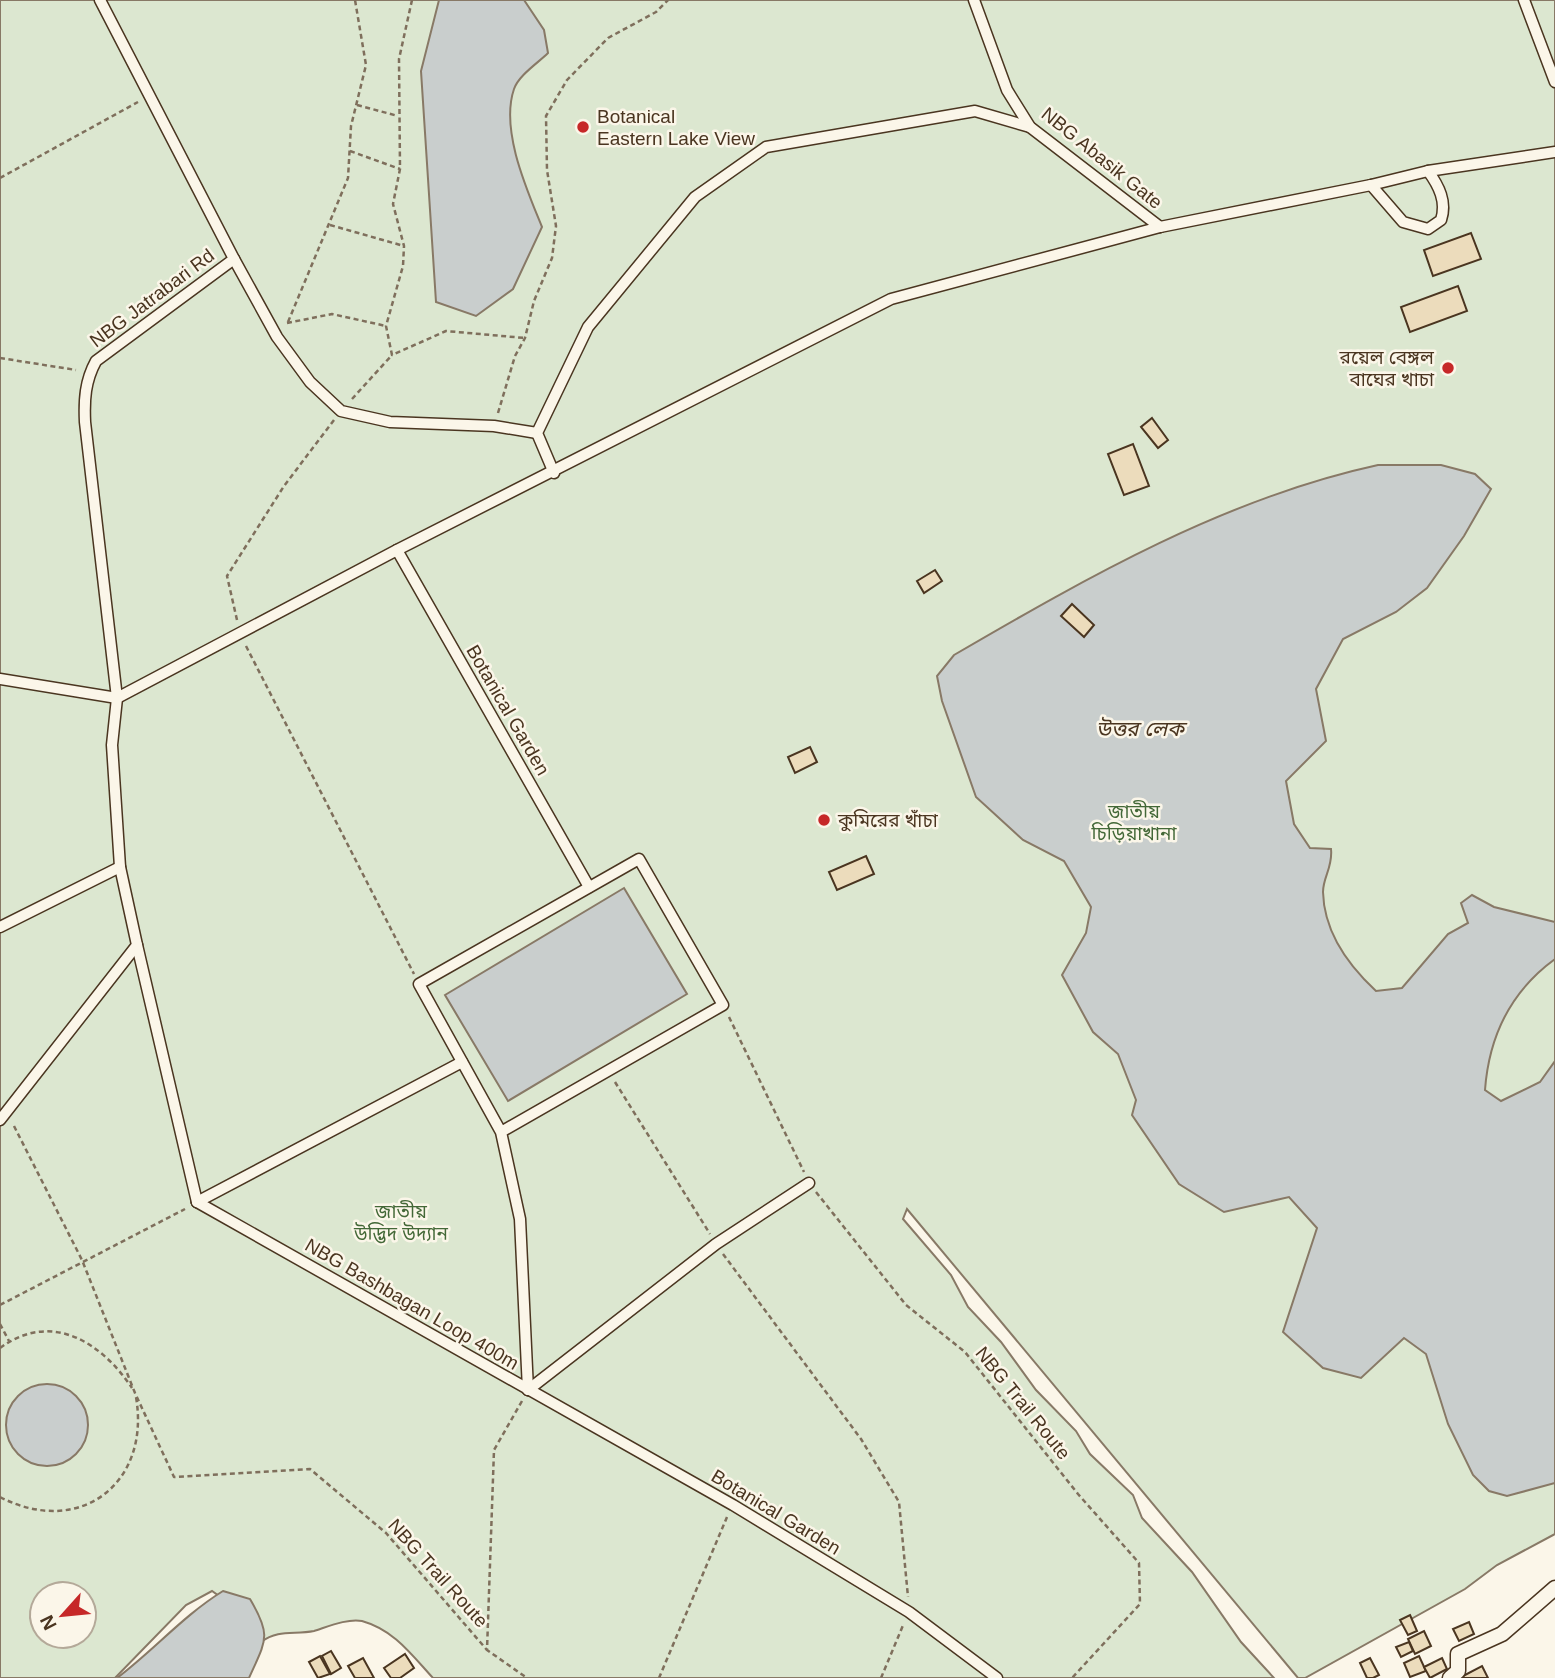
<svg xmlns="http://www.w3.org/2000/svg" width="1555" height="1678" viewBox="0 0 1555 1678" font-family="Arial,'Noto Sans Bengali',sans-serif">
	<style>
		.green { fill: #dce7d0; stroke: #887966; stroke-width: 2; fill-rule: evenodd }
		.water { fill: #c9cecd; stroke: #887966; stroke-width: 2 }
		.building { fill: #ecdcbc; stroke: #4a3520; stroke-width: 2 }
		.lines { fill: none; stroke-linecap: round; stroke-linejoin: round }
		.pedestrian-casing { stroke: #4a3520; stroke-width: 13 }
		.minor-casing { stroke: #4a3520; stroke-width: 17 }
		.path { stroke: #7f6f5c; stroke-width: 2.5; stroke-dasharray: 5 3.5; stroke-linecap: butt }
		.pedestrian { stroke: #fbf6e9; stroke-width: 10 }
		.minor { stroke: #fbf6e9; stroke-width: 14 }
		.poi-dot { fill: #c62828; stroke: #fbf6e9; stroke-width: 2.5 }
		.labels { text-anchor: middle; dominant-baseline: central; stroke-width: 5; stroke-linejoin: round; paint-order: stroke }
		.poi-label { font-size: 19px; fill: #4a3520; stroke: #fbf6e9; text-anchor: start }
		.street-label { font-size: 19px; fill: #4a3520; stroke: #fbf6e9 }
		.park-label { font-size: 19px; fill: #436837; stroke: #fbf6e9 }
		.water-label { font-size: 21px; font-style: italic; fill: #4a3520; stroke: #fbf6e9 }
	</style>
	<rect width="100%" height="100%" fill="#fbf6e9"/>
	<path class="green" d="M0,0H1555V1534L1497,1565L1465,1589L1305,1678H1298L907,1209L903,1219L951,1275L968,1307L1001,1342L1036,1390L1076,1431L1090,1454L1133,1495L1142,1518L1192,1572L1241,1642L1274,1678H433C411,1654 394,1630 362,1621C348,1618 327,1627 314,1631C294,1635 279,1629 261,1642L230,1604L212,1591L186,1605L115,1678H0ZM42,1594H84V1636H42Z"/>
	<g class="water">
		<path d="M439,0H524L544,30L548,53C538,63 519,75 514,89C500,130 527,190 542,227L513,289L476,316L436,302L421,71Z"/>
		<path d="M1378,465H1441L1475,474L1491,489L1464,536L1427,588L1396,612L1343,639L1316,689L1326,741L1286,781L1294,824L1310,848L1331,849C1333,867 1323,877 1323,892C1324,933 1348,965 1376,991L1402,988L1448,934L1468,923L1461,903L1472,895L1494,907L1555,922V959C1511,991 1489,1036 1485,1090L1501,1101L1540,1082L1555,1061V1483L1507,1496L1489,1491L1473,1475L1448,1424L1426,1354L1404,1338L1361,1378L1323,1368L1283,1332L1317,1228L1289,1197L1224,1212L1179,1184L1132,1115L1136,1100L1118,1054L1093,1032L1062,975L1086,933L1091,907L1064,861L1023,840L976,797L942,701L937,676L954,655C1088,577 1226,498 1378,465Z"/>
		<polygon points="624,888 687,994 508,1101 445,995"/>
		<circle cx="47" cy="1425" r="41"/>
		<path d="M223,1591L250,1599C272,1636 266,1640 249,1678H117C154,1650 184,1615 223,1591Z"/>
	</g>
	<g class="building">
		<polygon points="1471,233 1481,259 1433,276 1424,250"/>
		<polygon points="1458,286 1467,311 1410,332 1401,307"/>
		<polygon points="1152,418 1168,440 1158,448 1141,427"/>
		<polygon points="1133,444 1149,486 1124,495 1108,454"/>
		<polygon points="935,570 942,581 924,593 917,581"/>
		<polygon points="1072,604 1094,625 1084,637 1061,616"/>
		<polygon points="810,747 817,762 795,773 788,757"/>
		<polygon points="866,856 874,874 837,890 829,872"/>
		<polygon points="1410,1615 1417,1631 1408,1635 1400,1620"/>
		<polygon points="1469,1622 1474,1634 1459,1641 1453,1629"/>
		<polygon points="1424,1631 1431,1646 1415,1654 1408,1639"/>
		<polygon points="1409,1642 1413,1651 1401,1657 1396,1647"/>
		<polygon points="331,1651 341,1668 331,1674 322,1656"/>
		<polygon points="405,1654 414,1668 400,1678 391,1678 384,1668"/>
		<polygon points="320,1656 330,1674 318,1678 309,1662"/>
		<polygon points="1419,1656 1426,1671 1410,1677 1404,1663"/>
		<polygon points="363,1658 374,1678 355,1678 348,1666"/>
		<polygon points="1370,1658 1379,1675 1373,1678 1367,1678 1360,1663"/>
		<polygon points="1442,1658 1447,1669 1430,1678 1424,1667"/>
		<polygon points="1482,1666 1488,1678 1464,1678 1463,1676"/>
	</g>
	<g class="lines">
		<defs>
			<g id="pedestrian">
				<polyline points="974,0 1007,90 1030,127 1160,227"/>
				<polyline points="1524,0 1555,82"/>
				<path d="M1371,185L1403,222L1428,229L1441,220C1447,202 1439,186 1428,171"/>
				<polyline points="234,259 277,337 310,382 341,411 390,422 494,426 537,433"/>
				<polyline points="554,473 537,433 588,327 695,197 766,147 975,111 1030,127"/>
				<polyline points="397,550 589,887"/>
				<polyline points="0,679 117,698"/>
				<polyline points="117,698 397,550 891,299 1160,227 1371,185 1428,171 1555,152"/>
				<polyline points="0,927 120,867"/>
				<polyline points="137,945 197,1202"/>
				<path d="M0,1120L137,945L120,867L112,745L117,698L85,422C84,400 85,381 96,361L234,259L100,0"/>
				<polyline points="501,1132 723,1005 639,859 419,984 501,1132 520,1219 528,1390"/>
				<polyline points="197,1202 733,1505 909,1612 997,1678"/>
				<polyline points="197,1202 462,1062"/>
				<polyline points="528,1390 716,1244 809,1183"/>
			</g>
			<polyline id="minor" points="1450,1678 1458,1671 1458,1654 1502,1634 1555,1588"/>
		</defs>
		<use href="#pedestrian" class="pedestrian-casing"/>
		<use href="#minor" class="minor-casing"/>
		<g class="path">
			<polyline points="412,0 399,59 400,169 393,204 404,246 403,266 386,326 392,355 446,331 525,338"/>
			<polyline points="357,105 398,116"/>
			<polyline points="350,151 400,169"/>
			<polyline points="0,178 138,102"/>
			<polyline points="330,225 404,246"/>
			<polyline points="288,322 348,178 351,126 366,65 355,0"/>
			<polyline points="287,323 332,314 386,326"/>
			<polyline points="0,358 76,370"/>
			<polyline points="352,399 392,355"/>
			<polyline points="498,413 515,356 525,338 534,301 552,258 556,226 547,170 546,116 567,80 608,38 656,12 668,0"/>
			<polyline points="237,620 227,576 284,486 334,420"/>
			<polyline points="246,646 414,974"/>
			<polyline points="729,1017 804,1172"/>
			<polyline points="615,1082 710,1234"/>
			<polyline points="14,1126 82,1260 135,1393 174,1477 310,1469 386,1533 487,1650"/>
			<polyline points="816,1192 906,1305 965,1352 1078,1494 1139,1563 1140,1604 1072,1678"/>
			<polyline points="723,1254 861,1439 899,1502 908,1597"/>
			<polyline points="0,1305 185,1209"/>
			<polyline points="0,1324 9,1341"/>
			<path d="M0,1348C52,1310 102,1343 132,1388"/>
			<polyline points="522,1401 494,1450 487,1650 527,1678"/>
			<path d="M0,1497C79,1538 151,1484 136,1397"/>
			<polyline points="659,1678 727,1517"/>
			<polyline points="881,1678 904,1623"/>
		</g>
		<use href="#pedestrian" class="pedestrian"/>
		<use href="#minor" class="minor"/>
	</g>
	<g class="poi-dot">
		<circle cx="583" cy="127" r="7"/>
		<circle cx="1448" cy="368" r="7"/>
		<circle cx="824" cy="820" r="7"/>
	</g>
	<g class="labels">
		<g class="poi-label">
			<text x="597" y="116">Botanical<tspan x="597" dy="22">Eastern Lake View</tspan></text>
			<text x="1434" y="357" text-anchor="end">রয়েল বেঙ্গল<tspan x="1434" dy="22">বাঘের খাচা</tspan></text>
			<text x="838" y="820">কুমিরের খাঁচা</text>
		</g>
		<g class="street-label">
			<text transform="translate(1102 158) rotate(39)">NBG Abasik Gate</text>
			<text transform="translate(152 298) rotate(-37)">NBG Jatrabari Rd</text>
			<text transform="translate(508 710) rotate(60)">Botanical Garden</text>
			<text transform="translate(412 1304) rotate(30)">NBG Bashbagan Loop 400m</text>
			<text transform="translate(1023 1403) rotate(51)">NBG Trail Route</text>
			<text transform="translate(776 1512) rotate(31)">Botanical Garden</text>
			<text transform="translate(438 1573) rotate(48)">NBG Trail Route</text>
		</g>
		<g class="park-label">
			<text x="1134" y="811">জাতীয়<tspan x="1134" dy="22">চিড়িয়াখানা</tspan></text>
			<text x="401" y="1211">জাতীয়<tspan x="401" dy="22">উদ্ভিদ উদ্যান</tspan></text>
		</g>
		<g class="water-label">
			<text x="1140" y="728">উত্তর লেক</text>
		</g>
	</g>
	<g transform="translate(63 1615) rotate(243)"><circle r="33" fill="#fbf6e9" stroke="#b4a999" stroke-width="2"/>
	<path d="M0-5L12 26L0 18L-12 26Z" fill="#c62828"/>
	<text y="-10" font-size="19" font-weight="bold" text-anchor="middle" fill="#4a3520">N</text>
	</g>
</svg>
